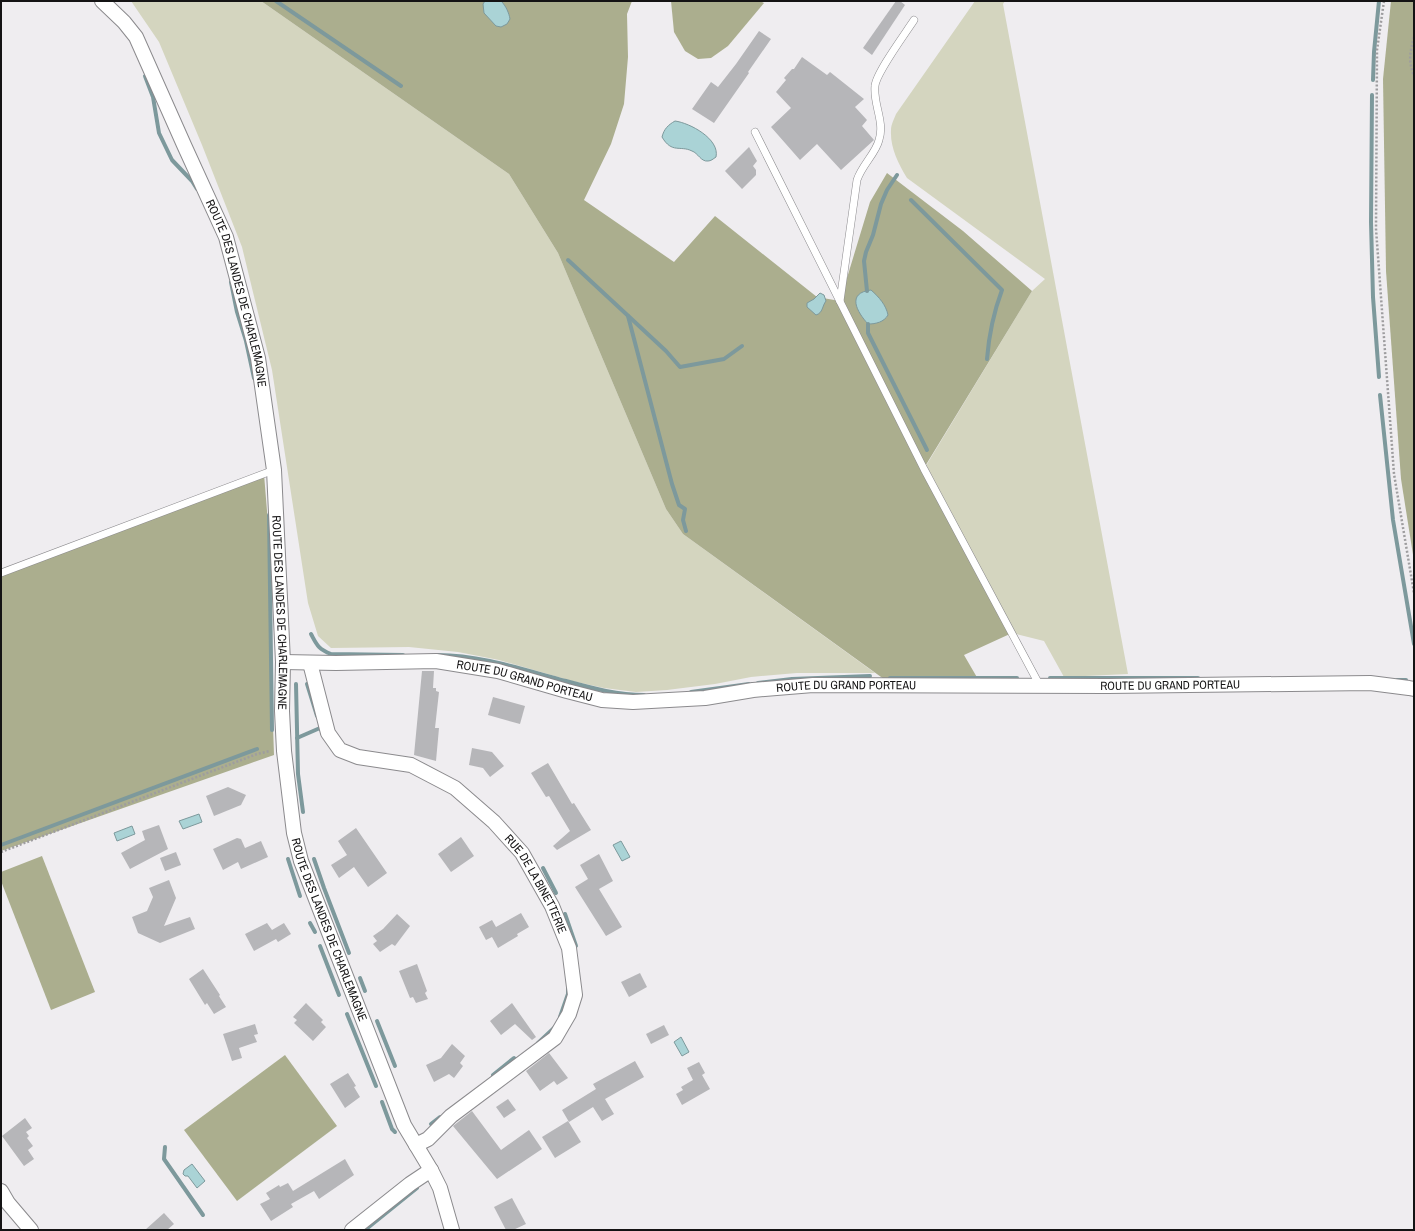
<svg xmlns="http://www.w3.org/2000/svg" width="1415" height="1231" viewBox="0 0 1415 1231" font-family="'Archivo Narrow',sans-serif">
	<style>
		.green { fill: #d4d5bf }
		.forest { fill: #abae8e }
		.water { fill: #aad3d6; stroke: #7d999c }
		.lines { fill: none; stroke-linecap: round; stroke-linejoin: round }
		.stream { stroke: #7d999c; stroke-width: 4 }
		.building { fill: #b6b6b9 }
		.service-casing { stroke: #8b8a8d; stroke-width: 8 }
		.minor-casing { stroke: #8b8a8d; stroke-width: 16 }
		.path { stroke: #9e9d9f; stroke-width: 2.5; stroke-dasharray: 2 2; stroke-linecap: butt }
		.service { stroke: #fff; stroke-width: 7 }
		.minor { stroke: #fff; stroke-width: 14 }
		.labels { text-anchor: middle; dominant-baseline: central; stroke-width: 4; stroke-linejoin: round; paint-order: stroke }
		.street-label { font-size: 12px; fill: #141314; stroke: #efedf0 }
	</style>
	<rect width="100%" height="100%" fill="#efedf0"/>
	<g class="green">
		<polygon points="131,1 261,1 509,174 558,253 666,509 683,534 875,673 797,673 751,677 715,684 667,690 636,692 604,688 572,681 499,660 458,652 409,647 331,648 318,636 308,603 272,370 242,247 202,145 159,42"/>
		<path d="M975,1H1005L1003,4L1128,674L1064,677L1044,641L1012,633L924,469L1032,291L1045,279L907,178C898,163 890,147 891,130C891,125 894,119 896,114Z"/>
	</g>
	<g class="forest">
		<polygon points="261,1 632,1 627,14 628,57 624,104 611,144 584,200 674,262 715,216 817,297 840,301 870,202 887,173 963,231 1032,291 924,468 1012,633 964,655 982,686 888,682 683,534 666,509 558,253 509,174"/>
		<polygon points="671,1 760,1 764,3 728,46 711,58 698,59 685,51 674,32"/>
		<polygon points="1391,1 1414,1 1414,561 1401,479 1386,271 1383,79"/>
		<polygon points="264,474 271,560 271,666 274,755 1,851 1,573"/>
		<polygon points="42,856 95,992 51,1010 1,881 1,872"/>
		<polygon points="285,1055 337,1126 237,1201 184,1130"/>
	</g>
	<g class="water">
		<path d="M485,1H501C506,6 509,13 510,19L507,24L501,27L496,26L484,13L483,4Z"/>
		<path d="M675,121C690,123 720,139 716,157C713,159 711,161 708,161C701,162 698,153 692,151C680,145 672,154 662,137C664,129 668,125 675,121Z"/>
		<path d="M871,290C879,297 886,305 888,315C884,322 876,324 868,324C857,312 846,293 871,290Z"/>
		<path d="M820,293L824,295L826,301C822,306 823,313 816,315L807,307V303L814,299Z"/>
		<polygon points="199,814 202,822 183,829 179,821"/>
		<polygon points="132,826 135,834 117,841 114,833"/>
		<polygon points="621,841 630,857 622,861 613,845"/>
		<polygon points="681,1037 689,1052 682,1056 674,1042"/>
		<polygon points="192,1164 205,1181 197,1188 188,1176 185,1176 183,1174 184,1170"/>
	</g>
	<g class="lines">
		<g class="stream">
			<polyline points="276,1 401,86"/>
			<polyline points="145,76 153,97 159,133 172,160 192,181 197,189"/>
			<polyline points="1373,80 1374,52 1379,1"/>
			<polyline points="1372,95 1371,222 1373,297 1379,377"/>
			<path d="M911,200L1002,290C993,314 989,334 987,359"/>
			<polyline points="568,260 666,351 680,367 724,359 742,346"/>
			<polyline points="231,282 237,312 246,341 254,378"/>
			<polyline points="867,291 864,261 866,252 873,235 881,204 887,190 897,175"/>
			<polyline points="628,316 672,484 679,505 685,509 683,520 686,531"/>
			<polyline points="868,324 868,333 927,450"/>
			<polyline points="1380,395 1393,520 1414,644"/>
			<polyline points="269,515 272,730"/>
			<path d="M311,634C317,645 318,649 331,654L403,655"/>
			<path d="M438,655C481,655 524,670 566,681C592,688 617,695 644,695"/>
			<polyline points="890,678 1017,678"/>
			<polyline points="1050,678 1198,678"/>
			<polyline points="1397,680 1406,680"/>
			<polyline points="758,683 792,679 870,676"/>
			<polyline points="296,684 298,774 303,812"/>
			<polyline points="307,684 317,716"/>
			<polyline points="691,692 749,684"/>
			<polyline points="297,738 320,728 322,731"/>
			<polyline points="1,845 257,749"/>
			<polyline points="288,859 300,896"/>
			<polyline points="314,859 324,888 349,953"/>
			<polyline points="543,868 556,893"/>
			<polyline points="565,914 576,946"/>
			<polyline points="310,923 315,932"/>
			<polyline points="320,946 339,995"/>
			<polyline points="360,978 365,991"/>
			<polyline points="347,1014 376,1086"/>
			<polyline points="560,1017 568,994 568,987"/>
			<polyline points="377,1021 395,1066"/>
			<polyline points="538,1043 555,1027"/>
			<polyline points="493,1075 514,1058"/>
			<polyline points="382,1102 392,1129 395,1132"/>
			<polyline points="431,1124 440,1117"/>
			<polyline points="165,1147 164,1159 203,1215"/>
			<polyline points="365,1230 417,1188"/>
		</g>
	</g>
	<g class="building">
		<polygon points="896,1 900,1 905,5 872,55 863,48"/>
		<polygon points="759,31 771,39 748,72 749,73 714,123 692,109 711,82 718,87 736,64"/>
		<polygon points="802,57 827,75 830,72 864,99 855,107 867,120 862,126 874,140 841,170 817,144 800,160 771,127 791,108 776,92 786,80 784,78 792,69 794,69"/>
		<polygon points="749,147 757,161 753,166 756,170 756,175 742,189 725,171"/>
		<polygon points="422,671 434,671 433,688 436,688 436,691 439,692 435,728 439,728 436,761 414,755"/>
		<polygon points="493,697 525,706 520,724 488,715"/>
		<polygon points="472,748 492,752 504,766 490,777 483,768 469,765"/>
		<polygon points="548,763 572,804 574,803 591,830 557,850 553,846 570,831 549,796 546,797 531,773"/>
		<polygon points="228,787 246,795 241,805 214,816 206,796"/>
		<polygon points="159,825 168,849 130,869 121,853 145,840 142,831"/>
		<polygon points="356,828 387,873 368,887 354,867 339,878 331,865 347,855 338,841"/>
		<polygon points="461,837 474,856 451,872 438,854"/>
		<polygon points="237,838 241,839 245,848 261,841 268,857 241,869 238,862 223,870 213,849"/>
		<polygon points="176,852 181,865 165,871 160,858"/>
		<polygon points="599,854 613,881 599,889 622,927 606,936 575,887 588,879 580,865"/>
		<polygon points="169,880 176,898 164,926 190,917 195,929 160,943 138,933 132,917 147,911 153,897 149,888"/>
		<polygon points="521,913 529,927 517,934 518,936 498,948 492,937 486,940 479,927 492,920 496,927"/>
		<polygon points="397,914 410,926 395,946 392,944 380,952 373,944 377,941 373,936 383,929"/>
		<polygon points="267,923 272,930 284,923 291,934 278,942 276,939 254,951 245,934"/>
		<polygon points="417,964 427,991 425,993 428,999 416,1003 413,997 410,998 399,971"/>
		<polygon points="203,969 220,995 219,996 226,1007 214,1014 207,1003 205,1005 189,979"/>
		<polygon points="640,973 647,987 629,997 621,982"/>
		<polygon points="306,1003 323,1020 321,1022 326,1027 313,1041 294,1023 297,1020 293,1017"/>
		<polygon points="512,1003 536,1037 532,1040 515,1024 501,1035 490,1021"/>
		<polygon points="255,1024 258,1034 254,1035 257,1042 239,1048 242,1058 232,1061 223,1034"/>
		<polygon points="664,1025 669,1035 651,1044 646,1034"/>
		<polygon points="452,1044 465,1056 460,1063 463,1066 454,1078 449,1074 434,1082 426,1065 441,1058"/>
		<polygon points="549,1053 568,1078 557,1085 554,1081 540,1091 526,1071"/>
		<polygon points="635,1061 644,1077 605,1099 614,1114 602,1121 593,1107 569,1122 562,1110 596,1089 593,1084"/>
		<polygon points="699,1062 705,1073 702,1075 710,1089 682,1105 676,1094 683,1090 681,1087 693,1080 687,1068"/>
		<polygon points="348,1073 356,1086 354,1087 360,1097 345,1108 330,1084"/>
		<polygon points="508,1099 516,1110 504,1118 496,1107"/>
		<polygon points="472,1111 501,1150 529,1130 542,1149 497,1179 453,1126"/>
		<polygon points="25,1118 32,1128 26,1132 29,1136 27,1138 33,1146 28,1150 34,1159 24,1166 2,1136"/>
		<polygon points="568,1121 581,1142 555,1158 542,1137"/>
		<polygon points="345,1159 354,1175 319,1199 314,1191 291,1204 293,1207 271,1221 260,1204 270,1199 266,1193 279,1185 280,1187 288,1183 293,1191"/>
		<polygon points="512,1198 526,1224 513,1230 506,1230 494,1207"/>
		<polygon points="164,1213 174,1224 167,1230 145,1230"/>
	</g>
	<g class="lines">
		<defs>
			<g id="service">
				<polyline points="755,132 924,469 1040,686"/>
				<path d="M840,301L857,180C862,165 876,153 879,140C885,122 873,104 875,86C876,73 905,34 914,20"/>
				<polyline points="1,573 274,470"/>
			</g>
			<g id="minor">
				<path id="s1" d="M102,1L124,22L136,37L184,145L226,237L258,358L274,470L283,662L282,711L284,751L294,833L301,861L404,1125L431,1170L440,1188L452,1230"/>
				<path id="s2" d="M283,662L336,663L436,661L498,671L567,691L602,700L633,702L705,698L753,690L813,685L1108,686L1370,683L1409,688L1414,689"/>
				<path id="s3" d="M310,663L328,733L340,750L358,757L411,765L455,788L494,822L522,853L552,906L569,948L575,995L569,1014L555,1038L451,1116L428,1139L416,1145"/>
				<polyline points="1,1191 8,1203 31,1230"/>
				<polyline points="352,1230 410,1184 431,1170"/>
			</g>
		</defs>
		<use href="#service" class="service-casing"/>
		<use href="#minor" class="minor-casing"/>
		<g class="path">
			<polyline points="1384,1 1377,50 1376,229 1394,474 1414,593"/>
			<path d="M1414,37C1410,53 1408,60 1414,76"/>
			<polyline points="1,852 257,754 270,751"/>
		</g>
		<use href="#service" class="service"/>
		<use href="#minor" class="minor"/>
	</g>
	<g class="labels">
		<g class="street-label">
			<text stroke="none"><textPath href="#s1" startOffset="326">ROUTE DES LANDES DE CHARLEMAGNE</textPath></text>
			<text stroke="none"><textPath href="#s1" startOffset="650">ROUTE DES LANDES DE CHARLEMAGNE</textPath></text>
			<text stroke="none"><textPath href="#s2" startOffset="244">ROUTE DU GRAND PORTEAU</textPath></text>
			<text stroke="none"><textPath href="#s2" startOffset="893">ROUTE DU GRAND PORTEAU</textPath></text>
			<text stroke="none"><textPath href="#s2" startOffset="569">ROUTE DU GRAND PORTEAU</textPath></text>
			<text stroke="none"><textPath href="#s3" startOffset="343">RUE DE LA BINETTERIE</textPath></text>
			<text stroke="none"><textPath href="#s1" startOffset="974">ROUTE DES LANDES DE CHARLEMAGNE</textPath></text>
		</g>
	</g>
	<rect width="1415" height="1231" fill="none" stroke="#141314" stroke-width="4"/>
</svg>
